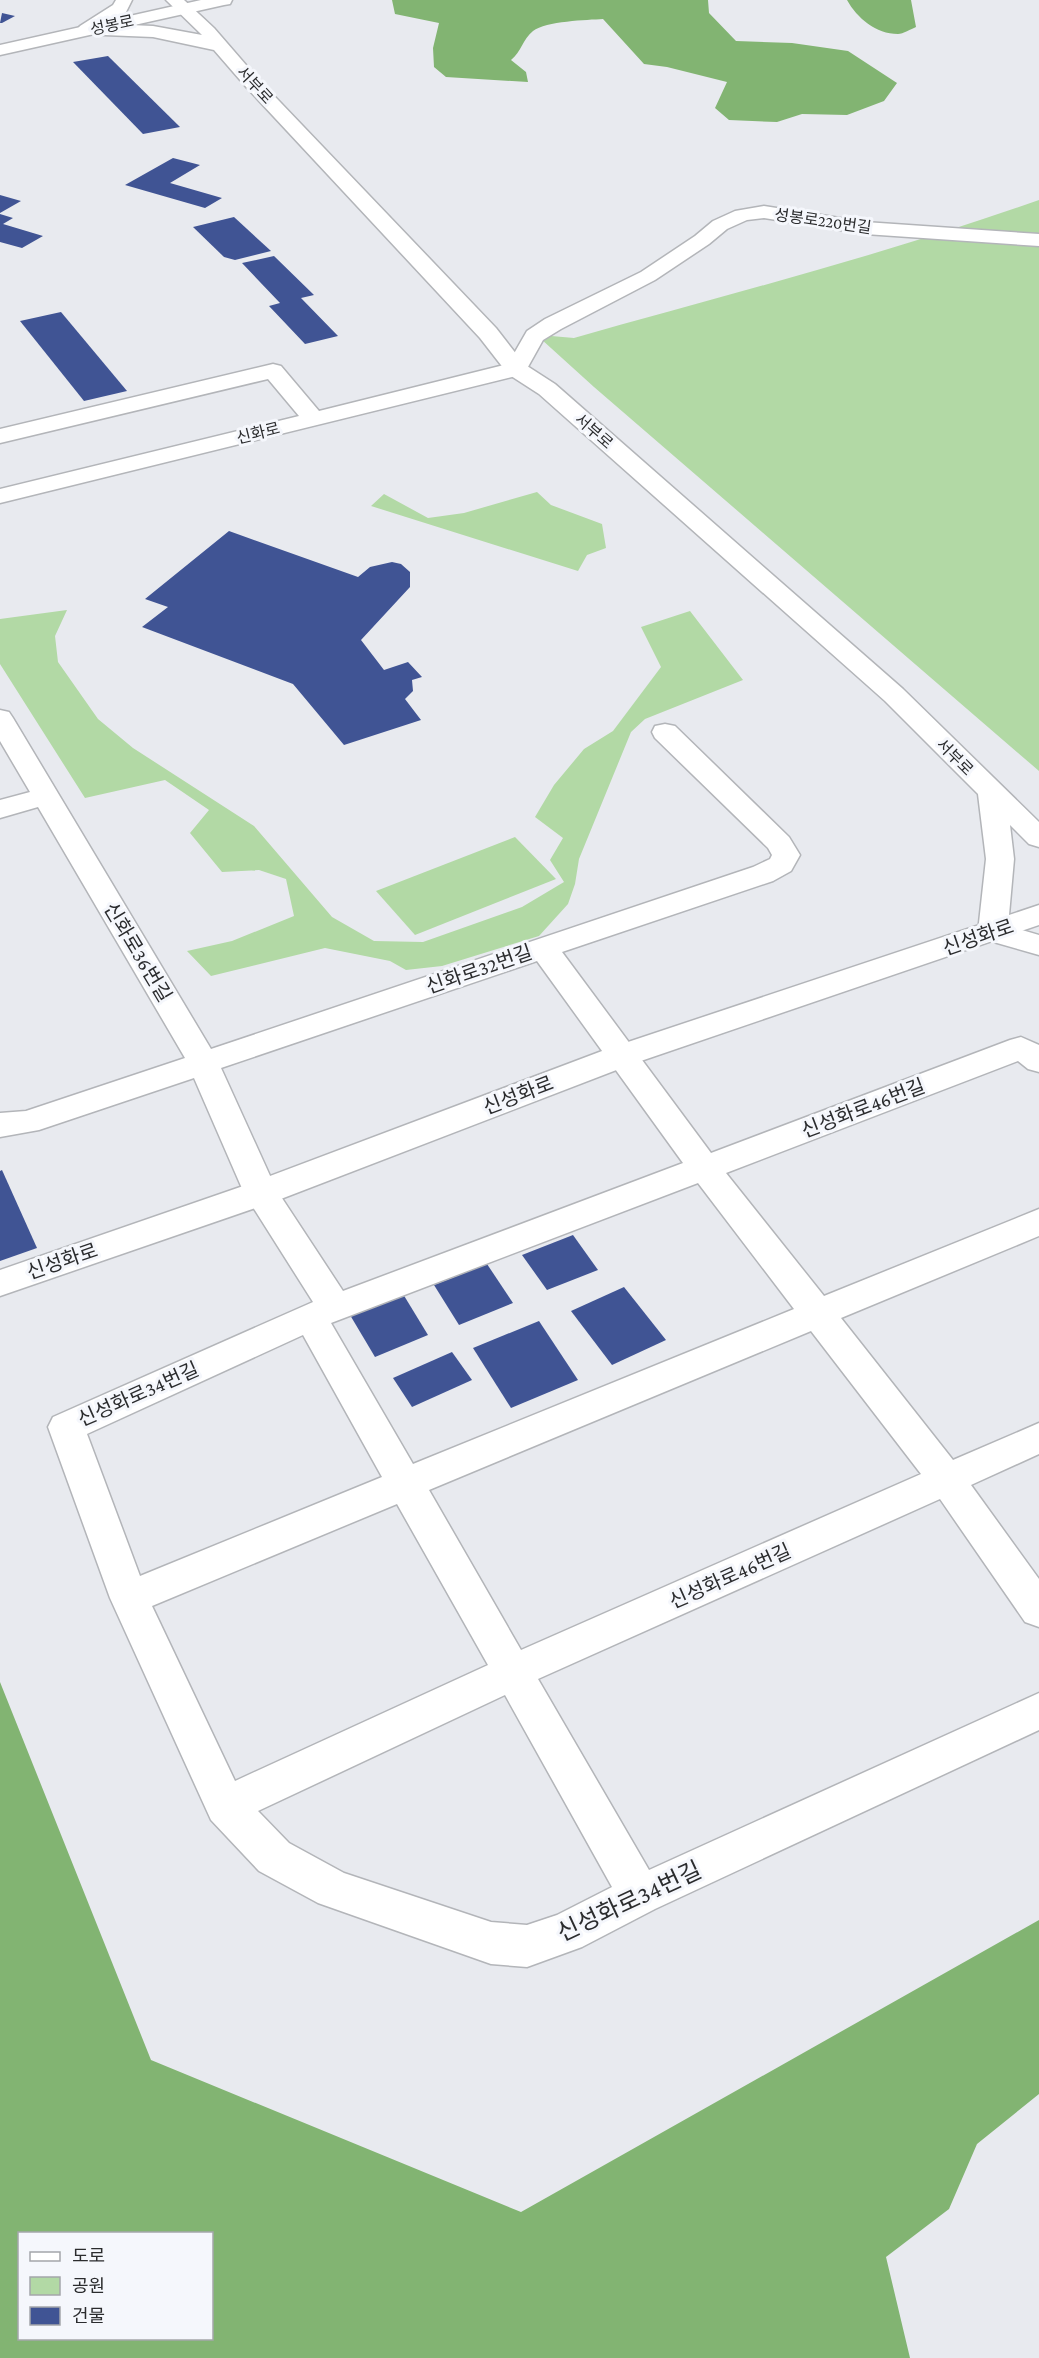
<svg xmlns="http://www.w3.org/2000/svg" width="1039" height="2358" viewBox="0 0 1039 2358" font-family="'Crimson Pro','Noto Sans KR',serif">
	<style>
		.green { fill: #b2d9a5 }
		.forest { fill: #82b472; fill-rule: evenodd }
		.building { fill: #405494 }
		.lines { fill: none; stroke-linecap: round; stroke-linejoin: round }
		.minor-casing { stroke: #b3b5b9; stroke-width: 3 }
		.tertiary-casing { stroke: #b3b5b9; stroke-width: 3 }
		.secondary-casing { stroke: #b3b5b9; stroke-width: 3 }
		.minor { fill: #fff; fill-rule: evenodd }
		.tertiary { fill: #fff; fill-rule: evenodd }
		.secondary { fill: #fff; fill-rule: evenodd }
		.labels { text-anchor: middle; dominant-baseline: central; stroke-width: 6; stroke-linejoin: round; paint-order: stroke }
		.far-street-label { font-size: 16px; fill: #2b2c2e; stroke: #f5f7fc }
		.street-label { font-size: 20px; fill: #2b2c2e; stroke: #f5f7fc }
		.near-street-label { font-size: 24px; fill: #2b2c2e; stroke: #f5f7fc }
	</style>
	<rect width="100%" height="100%" fill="#e8eaef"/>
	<g class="green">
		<path d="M1039,200V771L594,387L541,339L540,335L574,338C729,294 887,254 1039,200Z"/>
		<polygon points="537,492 551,505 602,524 606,548 587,555 578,571 371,506 384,494 428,518 464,513"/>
		<polygon points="67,610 55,636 58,662 98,719 133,748 254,826 332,917 374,941 423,942 522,907 564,882 550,860 563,838 535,817 554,785 584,749 613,731 661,667 641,627 690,611 743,680 645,719 631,732 579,859 575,884 568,904 539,936 442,966 406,970 390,961 325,948 211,976 187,951 232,941 294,916 286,879 259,870 222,872 190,833 209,810 165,780 85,798 0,664 0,619"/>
		<polygon points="515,837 556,879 415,935 376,891"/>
	</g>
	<g class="forest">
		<path d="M392,0H708L709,13L736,41L792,43L848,51L897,83L884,101L847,115L802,114L777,122L729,120L715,108L727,82L667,67L644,64L603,19C587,20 546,21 533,31C523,39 521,52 511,60L526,72L528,82L446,77L434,67L433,48L439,23L395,14Z"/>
		<path d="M847,0H911L916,27C911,29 903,34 898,34C876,34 857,18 847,0Z"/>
		<path d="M0,1682L151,2060L521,2212L1039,1920V2094L977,2144L949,2209L886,2257L910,2358H0ZM20,2234H212V2338H20Z"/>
	</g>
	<g class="building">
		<polygon points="2,13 15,16 2,23 0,23"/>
		<polygon points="108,56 180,127 143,134 73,62"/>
		<polygon points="173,158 200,165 170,183 222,198 205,208 125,185"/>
		<polygon points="0,195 21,201 0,213"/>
		<polygon points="0,214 13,218 3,224 43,236 22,248 0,242"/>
		<polygon points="234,217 271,251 235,260 224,257 193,227"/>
		<polygon points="274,256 314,295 301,298 338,336 305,344 269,306 280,303 242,263"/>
		<polygon points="61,312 127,391 84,401 20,321"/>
		<polygon points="229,531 358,577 370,567 392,562 401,564 410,572 410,587 361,640 384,670 408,662 422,677 412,680 413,691 405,699 421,720 344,745 293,684 142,627 168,607 145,599"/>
		<polygon points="2,1170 37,1248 0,1261 0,1171"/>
		<polygon points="573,1235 598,1270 547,1290 522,1255"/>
		<polygon points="487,1264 513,1303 459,1325 434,1285"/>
		<polygon points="624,1287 666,1340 612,1365 571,1311"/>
		<polygon points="403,1294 428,1335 375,1357 350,1315"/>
		<polygon points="539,1321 578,1380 511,1408 473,1348"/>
		<polygon points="452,1352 472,1380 412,1407 393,1378"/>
	</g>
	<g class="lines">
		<defs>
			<g id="minor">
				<polygon points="764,206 865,222 1039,234 1039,246 865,234 764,218 747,220 727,229 709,244 655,280 561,329 543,340 524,374 0,503 0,489 299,416 268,379 0,443 0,429 273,364 281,366 319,411 508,364 527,331 545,319 641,272 695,236 713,221 735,211"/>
				<path d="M0,710L9,712L13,718L211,1049L753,867L770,859L772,855L768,848L655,738L652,732L655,726L665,724L675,726L789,837L800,855L791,871L773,881L562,952L711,1153L1010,1040L1021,1037L1039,1045V1072L1028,1069L1018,1061L726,1173L824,1296L1039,1209V1236L841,1318L953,1460L1039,1423V1454L971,1485L1039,1579V1627L1025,1622L940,1499L538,1679L649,1870L1039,1693V1730L655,1909L582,1947L527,1967L491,1964L318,1903L259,1871L211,1820L110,1598L48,1427L53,1417L313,1302L244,1193L194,1078L39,1130L0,1137V1113L26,1111L185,1058L38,807L0,818V800L30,792L0,741ZM537,961L683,1163L343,1291L276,1189L221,1068ZM698,1183L794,1309L413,1464L331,1323ZM811,1331L921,1474L521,1650L429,1490ZM303,1335L382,1477L140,1576L87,1434ZM397,1504L488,1665L235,1781L152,1606ZM505,1695L612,1887L557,1915L527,1925L491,1922L344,1873L289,1843L258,1811Z"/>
			</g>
			<g id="tertiary">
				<polygon points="201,0 232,0 230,4 224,5 0,55 0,45"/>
				<polygon points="1039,905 1039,925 632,1064 273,1202 0,1296 0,1270 249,1184 610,1048"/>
			</g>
			<polygon id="secondary" points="116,0 132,0 126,12 107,24 153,26 202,35 166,0 184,0 214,28 259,80 496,328 524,364 555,384 903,689 1039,822 1039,847 1029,844 1010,825 1014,859 1008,926 1039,935 1039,955 983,939 978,932 986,859 978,794 885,701 539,394 508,374 480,338 247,88 214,50 153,37 80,34 77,30 80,26 113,5"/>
		</defs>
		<use href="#minor" class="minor-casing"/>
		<use href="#tertiary" class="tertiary-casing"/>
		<use href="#secondary" class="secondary-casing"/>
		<use href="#minor" class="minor"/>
		<use href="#tertiary" class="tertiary"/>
		<use href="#secondary" class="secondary"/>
	</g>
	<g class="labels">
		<g class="far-street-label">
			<text transform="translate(112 25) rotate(-12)">성봉로</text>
			<text transform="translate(255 85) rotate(47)">서부로</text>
			<text transform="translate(823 221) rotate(8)">성봉로220번길</text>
			<text transform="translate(594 431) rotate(41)">서부로</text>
			<text transform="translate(258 433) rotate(-14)">신화로</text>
			<text transform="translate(955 757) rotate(45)">서부로</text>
		</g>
		<g class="street-label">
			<text transform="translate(978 937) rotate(-19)">신성화로</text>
			<text transform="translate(138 952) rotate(59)">신화로36번길</text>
			<text transform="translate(479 969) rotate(-19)">신화로32번길</text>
			<text transform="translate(518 1095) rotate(-21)">신성화로</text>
			<text transform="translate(863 1108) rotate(-21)">신성화로46번길</text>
			<text transform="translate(62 1261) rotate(-19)">신성화로</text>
			<text transform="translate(138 1394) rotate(-24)">신성화로34번길</text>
			<text transform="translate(730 1576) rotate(-24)">신성화로46번길</text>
		</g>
		<g class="near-street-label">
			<text transform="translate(629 1901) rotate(-25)">신성화로34번길</text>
		</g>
	</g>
	<rect x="18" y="2232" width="195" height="108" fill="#f5f7fc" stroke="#a4a6aa" stroke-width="1.5"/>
	<rect x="30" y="2252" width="30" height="9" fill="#ffffff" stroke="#a4a6aa" stroke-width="1.5"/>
	<text x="72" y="2262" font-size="18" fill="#2b2c2e">도로</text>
	<rect x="30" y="2277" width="30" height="18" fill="#b2d9a5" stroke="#a4a6aa" stroke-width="1.5"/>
	<text x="72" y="2292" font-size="18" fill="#2b2c2e">공원</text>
	<rect x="30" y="2307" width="30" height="18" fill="#405494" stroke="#a4a6aa" stroke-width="1.5"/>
	<text x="72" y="2322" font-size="18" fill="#2b2c2e">건물</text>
</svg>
